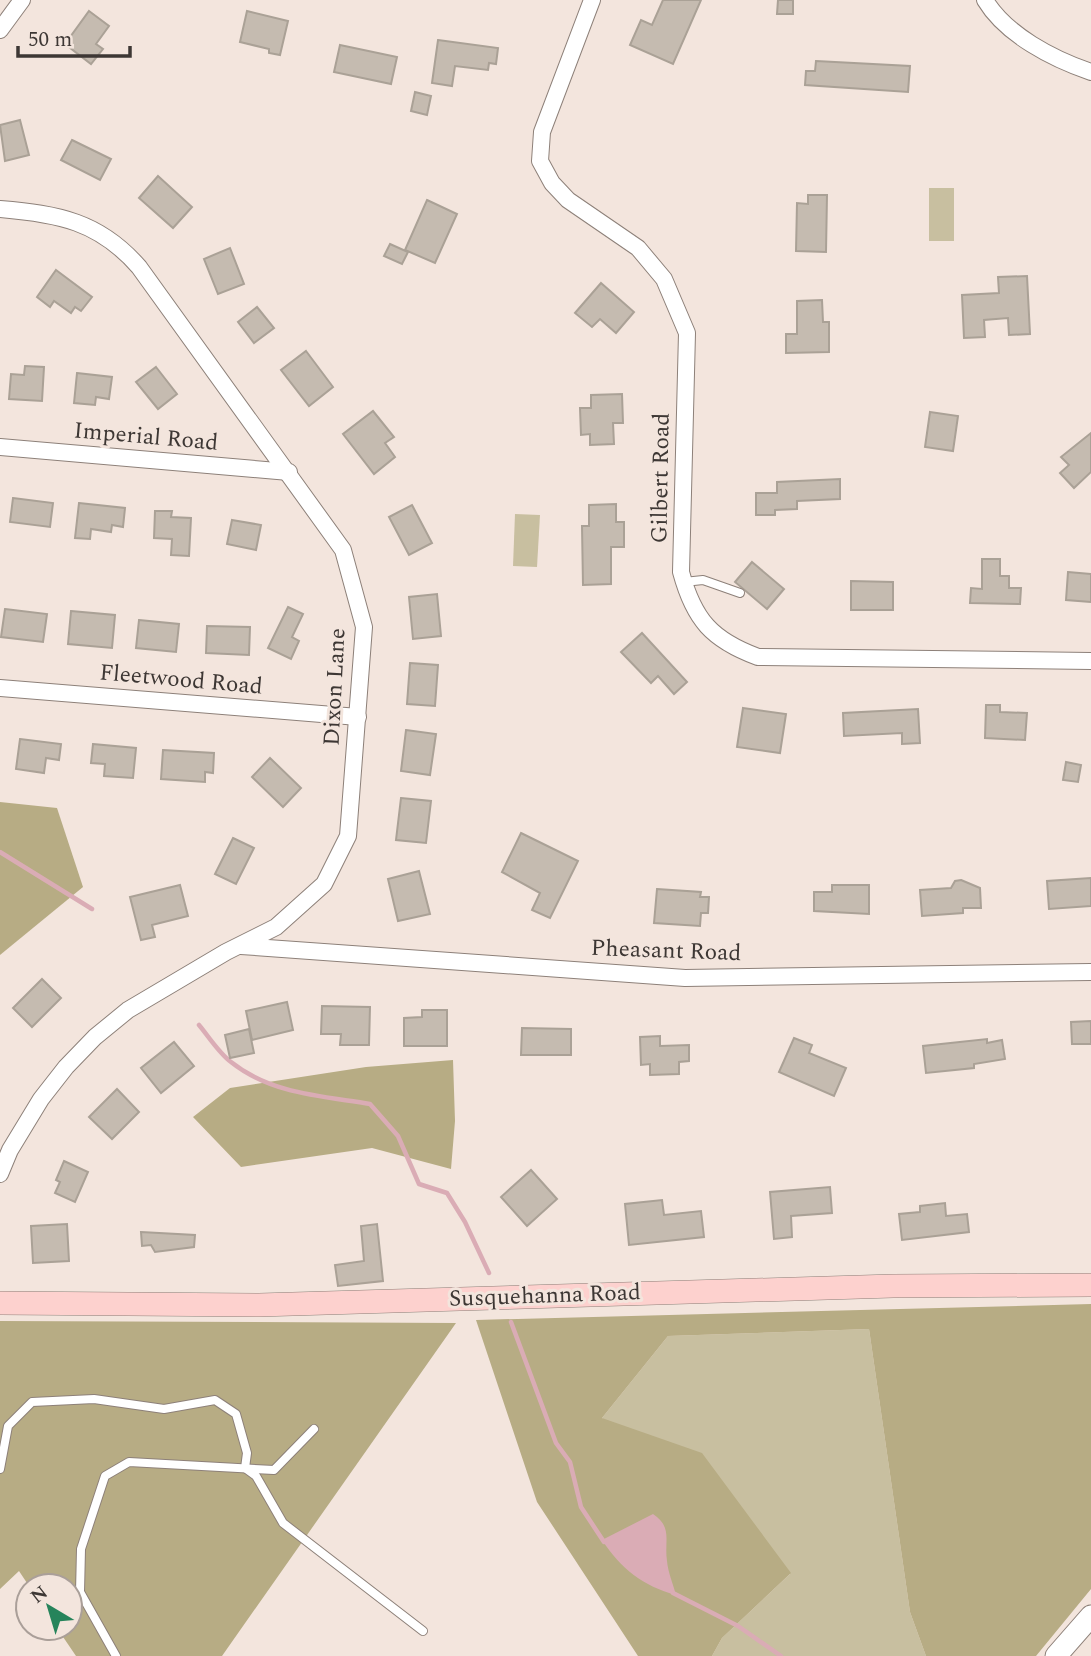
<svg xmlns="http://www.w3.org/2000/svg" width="1091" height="1656" viewBox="0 0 1091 1656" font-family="Spectral,serif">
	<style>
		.green { fill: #c8bfa0 }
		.forest { fill: #b7ac84 }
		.water { fill: #daacb5 }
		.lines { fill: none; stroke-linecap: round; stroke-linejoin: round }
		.stream { stroke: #daacb5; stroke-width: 4.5 }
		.building { fill: #c5bbb0; stroke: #aaa196; stroke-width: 2 }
		.service-casing { stroke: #8d8079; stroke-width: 10 }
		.minor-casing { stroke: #8d8079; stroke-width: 18 }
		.tertiary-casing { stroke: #8d8079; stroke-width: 23 }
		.secondary-casing { stroke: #8d8079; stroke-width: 24 }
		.service { stroke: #fff; stroke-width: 8 }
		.minor { stroke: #fff; stroke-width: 16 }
		.tertiary { stroke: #fff; stroke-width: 21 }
		.secondary { stroke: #fdd1ce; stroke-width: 23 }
		.labels { text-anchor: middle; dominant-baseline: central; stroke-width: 6; stroke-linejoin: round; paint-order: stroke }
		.street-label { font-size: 23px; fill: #3d3734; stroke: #f3e5dd }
	</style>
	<rect width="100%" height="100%" fill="#f3e5dd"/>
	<g class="green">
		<rect x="929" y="188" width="25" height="53"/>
		<polygon points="515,514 540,515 537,567 513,566"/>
		<polygon points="869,1329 910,1612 926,1656 712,1656 722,1638 790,1574 602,1418 668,1336"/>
	</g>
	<g class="forest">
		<polygon points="0,802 57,808 83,887 0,955"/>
		<polygon points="453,1060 455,1121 451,1169 372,1148 241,1167 193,1117 230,1088 366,1067"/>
		<polygon points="1091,1304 1091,1589 1036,1656 926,1656 910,1612 869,1329 668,1336 602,1418 702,1453 791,1573 722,1638 712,1656 638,1656 537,1502 476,1320"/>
		<polygon points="0,1321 456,1323 222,1656 76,1656 57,1628 70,1628 70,1586 29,1586 19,1571 0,1589"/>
	</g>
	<path class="water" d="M653,1514C673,1527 664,1541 667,1561C668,1572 673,1584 676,1595C643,1586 621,1569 602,1540Z"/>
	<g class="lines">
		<g class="stream">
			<polyline points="0,852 92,909"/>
			<path d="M199,1025C209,1037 219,1053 231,1062C271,1094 322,1096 370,1104L398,1136L419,1184L447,1193L465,1222L489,1273"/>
			<polyline points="511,1322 556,1443 570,1462 581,1507 604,1542"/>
			<polyline points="673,1593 738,1626 781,1656"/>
		</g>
	</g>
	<g class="building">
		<polygon points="663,0 701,0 673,64 630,45 641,20 652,25"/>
		<polygon points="778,0 793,0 793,14 777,14"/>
		<polygon points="89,11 109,26 96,44 103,49 91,64 65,44"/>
		<polygon points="247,11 288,21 280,55 269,53 269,49 240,42"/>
		<polygon points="438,40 498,48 496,64 489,63 488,70 455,66 452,86 432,83"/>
		<polygon points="340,45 397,57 391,84 334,72"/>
		<polygon points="816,61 910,66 908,92 805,85 806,71 815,71"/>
		<polygon points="415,92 431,96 427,115 411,111"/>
		<polygon points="20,120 29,155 5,161 0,125"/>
		<polygon points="72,140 111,159 100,180 61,160"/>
		<polygon points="158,176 192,207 173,228 139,198"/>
		<polygon points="808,195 827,195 826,252 796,251 797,203 808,204"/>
		<polygon points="427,200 457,214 435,263 405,250"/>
		<polygon points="390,244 408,252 402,264 384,256"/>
		<polygon points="230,248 244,284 218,294 204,259"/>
		<polygon points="56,270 92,297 81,311 75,307 71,313 54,301 50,307 37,297"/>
		<polygon points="1027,276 1030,334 1009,335 1008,318 984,320 985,337 964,338 962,295 999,293 998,277"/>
		<polygon points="601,283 634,312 616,333 600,319 592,327 575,313"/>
		<polygon points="822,300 823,322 829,322 829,352 786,353 786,334 797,334 797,301"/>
		<polygon points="257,307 274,328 254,343 238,322"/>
		<polygon points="306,351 333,387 309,406 281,370"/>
		<polygon points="25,366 44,367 42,401 9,399 11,374 24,375"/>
		<polygon points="156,367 177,394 158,409 136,382"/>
		<polygon points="77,373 112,377 109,399 96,397 95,405 74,403"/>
		<polygon points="622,394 623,423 613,423 614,444 590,445 590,434 581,435 580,408 591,408 591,395"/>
		<polygon points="373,411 394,437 385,443 395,457 374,474 343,434"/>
		<polygon points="930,412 958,416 953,451 925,447"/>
		<polygon points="1091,433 1091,472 1074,488 1060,473 1069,465 1061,457"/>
		<polygon points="840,479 840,499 797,501 797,509 775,510 775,515 756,515 756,493 777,493 777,482"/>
		<polygon points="13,498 53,503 50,527 10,522"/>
		<polygon points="79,503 125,508 123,527 112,525 111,532 91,529 90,539 75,538"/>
		<polygon points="616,504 616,522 624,522 624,547 611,547 611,584 583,585 582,526 589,526 589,505"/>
		<polygon points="412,505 432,543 409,555 389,517"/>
		<polygon points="155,511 172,511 171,517 191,518 189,556 171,555 172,539 154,538"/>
		<polygon points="232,520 261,525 256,550 227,544"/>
		<polygon points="982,559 1000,559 1000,576 1009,576 1009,588 1021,588 1020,604 970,603 971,588 982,589"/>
		<polygon points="752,562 784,589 767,609 735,582"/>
		<polygon points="1068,572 1091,574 1091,602 1066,600"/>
		<polygon points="851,581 893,582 893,610 851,610"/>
		<polygon points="437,594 441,636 413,639 409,597"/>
		<polygon points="288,607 303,614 292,637 299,641 291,659 268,648"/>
		<polygon points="5,609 47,614 43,642 1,637"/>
		<polygon points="71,611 115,615 112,648 68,644"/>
		<polygon points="139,620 179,624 176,652 136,648"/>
		<polygon points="207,626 250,627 249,655 206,653"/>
		<polygon points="642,633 687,682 674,694 658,676 651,683 621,652"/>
		<polygon points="410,663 438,665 435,706 407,704"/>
		<polygon points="986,705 1000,705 1000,712 1027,713 1025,740 985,738"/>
		<polygon points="743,708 786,714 780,753 737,747"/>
		<polygon points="918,709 920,743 902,744 902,733 844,736 843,713"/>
		<polygon points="406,730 436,734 430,775 401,771"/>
		<polygon points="20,739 61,744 59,760 46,758 44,773 16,769"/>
		<polygon points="93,744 136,748 133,778 104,776 105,764 91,763"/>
		<polygon points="163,750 214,753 213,773 205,772 205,782 161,779"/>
		<polygon points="270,758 301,788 283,807 252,777"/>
		<polygon points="1066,762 1081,765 1078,782 1063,780"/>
		<polygon points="401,798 431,801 426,843 396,840"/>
		<polygon points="521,833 578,861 550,918 532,910 540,893 502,872"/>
		<polygon points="233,838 254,848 236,884 215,874"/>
		<polygon points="419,871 430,914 398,921 388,879"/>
		<polygon points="1091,878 1091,906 1049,909 1047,881"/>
		<polygon points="961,880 980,888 981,908 963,908 963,913 922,916 920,890 951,888 955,881"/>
		<polygon points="180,885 188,916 152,925 155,937 141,940 130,897"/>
		<polygon points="832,885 869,885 869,914 814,911 814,892 832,892"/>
		<polygon points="657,889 701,892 700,897 709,897 708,913 701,913 700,926 654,923"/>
		<polygon points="42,979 61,998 32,1027 13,1008"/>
		<polygon points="287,1002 293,1030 252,1040 246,1011"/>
		<polygon points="322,1006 370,1007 369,1045 340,1045 341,1034 321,1034"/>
		<polygon points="422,1010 447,1010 447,1046 404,1046 404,1018 422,1017"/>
		<polygon points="1091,1021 1091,1044 1072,1044 1071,1022"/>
		<polygon points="522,1028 571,1029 571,1055 521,1055"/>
		<polygon points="249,1029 254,1053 230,1058 225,1035"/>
		<polygon points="660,1036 660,1046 689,1045 689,1061 679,1062 679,1074 650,1075 650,1064 641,1065 640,1037"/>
		<polygon points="794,1038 812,1045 809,1053 846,1068 834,1096 779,1072"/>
		<polygon points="987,1039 987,1043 1002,1040 1005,1059 974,1064 974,1068 926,1073 923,1046"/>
		<polygon points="174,1042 194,1066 161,1093 141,1068"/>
		<polygon points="117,1089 139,1112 112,1139 89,1117"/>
		<polygon points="64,1161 88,1172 75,1202 55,1193 60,1182 56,1180"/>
		<polygon points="531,1170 557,1199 527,1226 501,1197"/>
		<polygon points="830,1187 832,1213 791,1216 792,1237 774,1239 770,1192"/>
		<polygon points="662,1200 664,1215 701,1211 704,1237 629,1245 625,1204"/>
		<polygon points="945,1203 946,1216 967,1214 969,1232 902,1240 899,1214 920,1212 920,1206"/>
		<polygon points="67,1224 69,1261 33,1263 31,1226"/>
		<polygon points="377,1224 383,1281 338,1286 335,1265 364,1261 361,1226"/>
		<polygon points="141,1232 195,1235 194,1247 155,1252 151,1245 142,1246"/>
	</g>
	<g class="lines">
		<defs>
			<g id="service">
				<polyline points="684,582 703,580 740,593"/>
				<polyline points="0,1469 8,1426 32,1402 94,1399 164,1409 215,1400 236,1414 247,1453 245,1468 256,1476 283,1523 423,1631"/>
				<polyline points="116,1656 80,1592 81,1549 105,1476 129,1462 274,1470 314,1429"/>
			</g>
			<g id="minor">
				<path d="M592,0L542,132L540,161L552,183L568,200L638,248L664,279L687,333L681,572C694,620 712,640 758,657L1091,661"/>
				<path d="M985,0C1006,35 1053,59 1091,72"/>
				<polyline points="0,30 22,0"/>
				<path d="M0,209C58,214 99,221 139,267L343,550L364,627L348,836L324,884L276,927L226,952L128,1010L95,1037L66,1067L41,1099L10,1150L0,1174"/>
				<polyline points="0,447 289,472"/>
				<polyline points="0,688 358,717"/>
				<polyline points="241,946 685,978 1091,972"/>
			</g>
			<polyline id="tertiary" points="1056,1656 1091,1616"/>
			<polyline id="secondary" points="0,1303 259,1305 893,1286 1091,1285"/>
		</defs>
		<use href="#service" class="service-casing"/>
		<use href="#minor" class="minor-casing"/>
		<use href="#tertiary" class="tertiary-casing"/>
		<use href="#secondary" class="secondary-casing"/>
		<use href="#service" class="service"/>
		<use href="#minor" class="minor"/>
		<use href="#tertiary" class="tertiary"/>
		<use href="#secondary" class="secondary"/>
	</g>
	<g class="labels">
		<g class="street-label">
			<text transform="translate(146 437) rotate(5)">Imperial Road</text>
			<text transform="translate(661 478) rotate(-89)">Gilbert Road</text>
			<text transform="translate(181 680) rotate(5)">Fleetwood Road</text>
			<text transform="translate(335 687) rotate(-87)">Dixon Lane</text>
			<text transform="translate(666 951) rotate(2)">Pheasant Road</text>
			<text transform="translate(545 1296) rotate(-2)">Susquehanna Road</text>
		</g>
	</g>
	<g transform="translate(49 1607) rotate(322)"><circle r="33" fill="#f3e5dd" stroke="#aa9f99" stroke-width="2"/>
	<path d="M0-5L12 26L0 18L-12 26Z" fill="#26845b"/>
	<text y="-10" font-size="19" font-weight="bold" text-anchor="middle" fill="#3d3734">N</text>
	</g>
	<path d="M18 46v10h112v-10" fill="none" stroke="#3d3734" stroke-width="3.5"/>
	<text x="28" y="46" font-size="21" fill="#3d3734" stroke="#f3e5dd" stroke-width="5" paint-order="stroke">50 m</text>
</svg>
